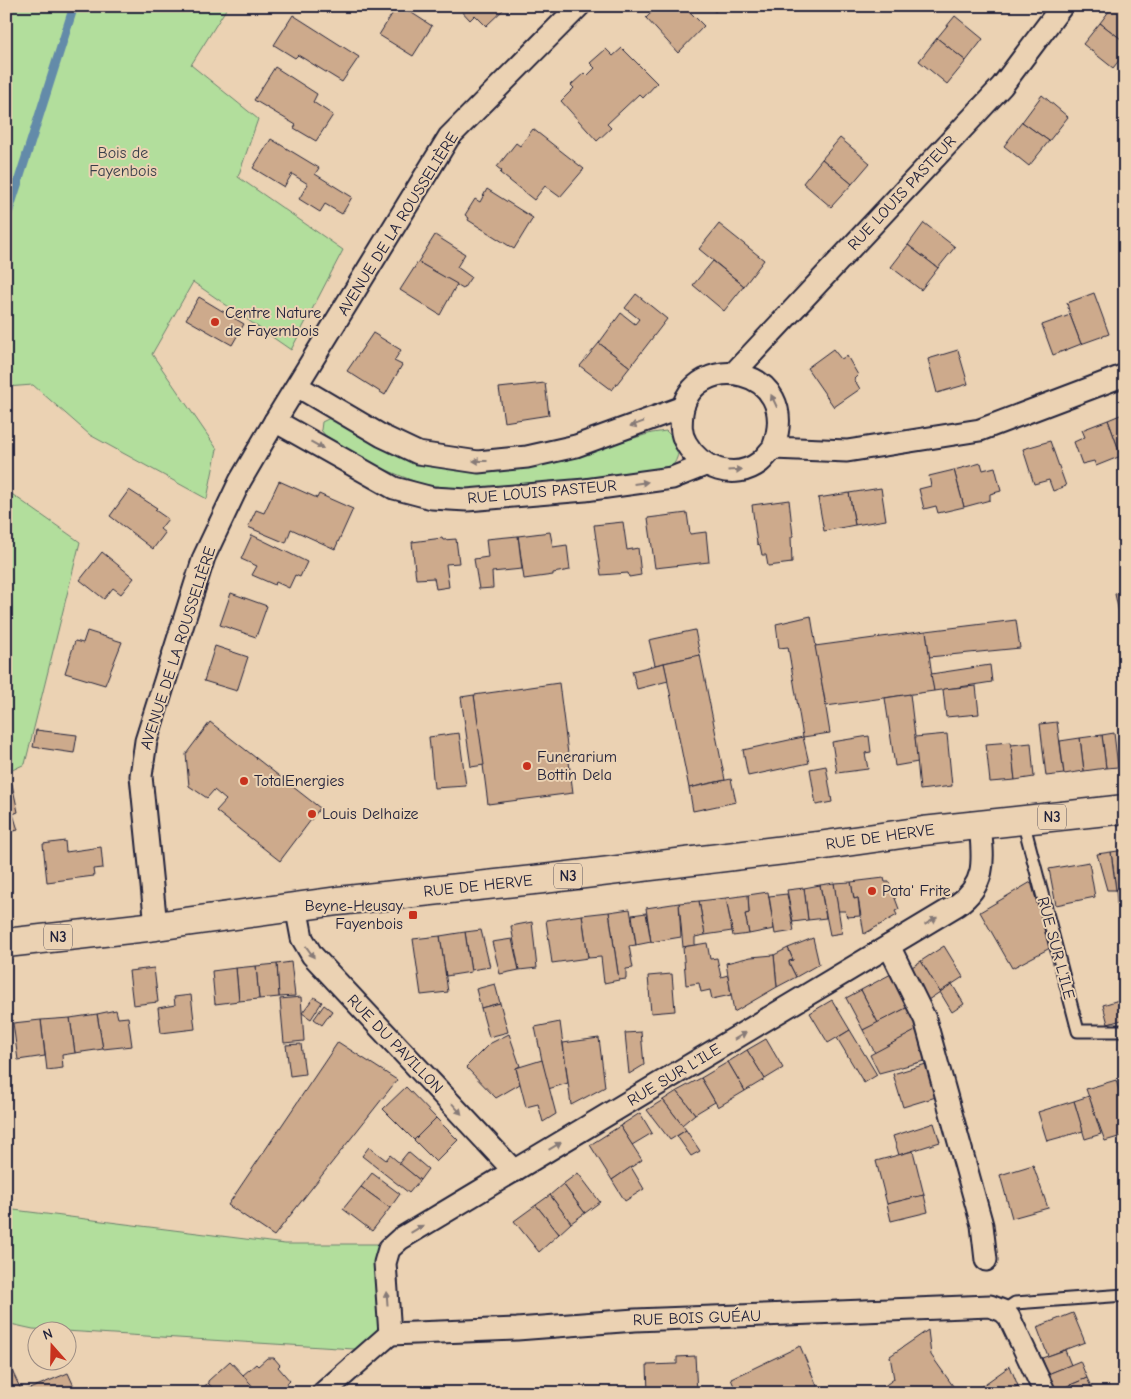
<svg xmlns="http://www.w3.org/2000/svg" width="1131" height="1399" viewBox="0 0 1131 1399" font-family="'Comic Neue',sans-serif">
	<style>
		.green { fill: #b2de9c; stroke: #6a806c }
		.lines { fill: none; stroke-linecap: round; stroke-linejoin: round }
		.stream { stroke: #648ba9; stroke-width: 9 }
		.building { fill: #cdaa8c; stroke: #22223b }
		.service-casing { stroke: #22223b; stroke-width: 15 }
		.minor-casing { stroke: #22223b; stroke-width: 25 }
		.primary-casing { stroke: #22223b; stroke-width: 31 }
		.service { stroke: #ebd2b3; stroke-width: 11 }
		.minor { stroke: #ebd2b3; stroke-width: 21 }
		.primary { stroke: #ebd2b3; stroke-width: 28 }
		.oneway { fill: #867a77 }
		.poi-dot { fill: #c8321e; stroke: #ebd2b3; stroke-width: 2 }
		.labels { text-anchor: middle; dominant-baseline: central; stroke-width: 4; stroke-linejoin: round; paint-order: stroke }
		.shield { fill: #ebd2b3; stroke: #5e575f; stroke-width: 1 }
		.shield-label { font-size: 15px; font-weight: bold; fill: #22223b }
		.park-label { font-size: 16px; fill: #383e4a; stroke: #ebd2b3 }
		.street-label { font-size: 16px; fill: #22223b; stroke: #ebd2b3 }
		.poi-label { font-size: 16px; fill: #22223b; stroke: #ebd2b3; text-anchor: start }
	</style>
	<rect width="100%" height="100%" fill="#ebd2b3"/>
	<filter id="ink" filterUnits="userSpaceOnUse"><feTurbulence type="fractalNoise" baseFrequency=".02" numOctaves="2"/><feDisplacementMap in="SourceGraphic" scale="10" xChannelSelector="R" yChannelSelector="G"/><feConvolveMatrix kernelMatrix="1 2 1 2 8 2 1 2 1" color-interpolation-filters="sRGB"/></filter>
	<g filter="url(#ink)">
		<g class="green">
			<polygon points="6,6 228,6 191,65 258,119 238,177 343,250 291,350 193,282 152,354 217,449 207,499 90,435 33,385 6,387"/>
			<path d="M330,418C342,420 351,431 362,437C378,447 396,454 414,460C493,486 576,454 652,433L666,431C680,443 682,454 671,468L588,481L466,490L421,484L374,465L325,435L321,430L322,422Z"/>
			<polygon points="6,490 80,542 25,764 8,772 6,743"/>
			<polygon points="6,1209 285,1244 385,1244 386,1351 33,1329 6,1323"/>
		</g>
		<g class="lines">
			<polyline class="stream" points="6,220 74,6"/>
		</g>
		<g class="building">
			<polygon points="397,6 401,6 432,26 413,56 379,35"/>
			<polygon points="457,6 507,6 486,26 475,15 470,20"/>
			<polygon points="658,6 684,6 704,26 678,53 646,18"/>
			<polygon points="709,6 721,6 715,12"/>
			<polygon points="1113,6 1125,8 1125,42 1100,23"/>
			<polygon points="293,15 359,57 342,82 298,55 295,58 274,45"/>
			<polygon points="955,16 983,39 966,61 937,38"/>
			<polygon points="1100,23 1125,42 1125,53 1113,68 1083,44"/>
			<polygon points="937,38 966,61 947,84 919,61"/>
			<polygon points="622,48 657,83 643,98 639,94 607,124 611,128 597,141 561,101 574,88 571,85 584,73 587,76 595,68 590,63 606,49 613,56"/>
			<polygon points="275,67 317,94 313,102 333,115 316,141 294,128 296,125 254,100"/>
			<polygon points="1042,95 1068,117 1049,141 1022,122"/>
			<polygon points="1022,122 1049,141 1029,166 1004,146"/>
			<polygon points="533,129 584,169 560,197 545,186 534,200 500,173 502,171 497,167 516,143 520,146"/>
			<polygon points="840,138 870,163 852,184 822,159"/>
			<polygon points="271,139 319,168 315,174 352,197 342,214 325,204 320,212 299,199 308,184 292,174 284,187 253,168"/>
			<polygon points="822,159 852,184 831,207 803,183"/>
			<polygon points="487,189 533,218 514,249 468,220 469,218 465,215 475,199 480,202"/>
			<polygon points="924,223 955,247 938,268 908,245"/>
			<polygon points="719,224 764,260 744,286 699,249"/>
			<polygon points="435,235 465,254 457,267 471,277 463,289 418,262"/>
			<polygon points="908,245 938,268 921,290 891,267"/>
			<polygon points="713,261 744,286 724,311 693,285"/>
			<polygon points="418,262 457,284 440,315 400,290"/>
			<polygon points="1094,293 1109,334 1081,344 1070,315 1067,303"/>
			<polygon points="636,294 667,319 630,367 599,343 621,313 635,324 639,319 625,308"/>
			<polygon points="199,297 244,324 232,345 186,319"/>
			<polygon points="1070,315 1081,344 1053,355 1042,325"/>
			<polygon points="373,333 401,350 394,361 402,365 385,395 347,371"/>
			<polygon points="599,343 630,367 612,390 580,366"/>
			<polygon points="833,349 841,359 847,356 858,375 854,379 860,389 834,407 807,368"/>
			<polygon points="958,350 968,384 937,393 928,359"/>
			<polygon points="545,383 549,415 504,422 499,388"/>
			<polygon points="1125,413 1125,455 1121,456 1108,420"/>
			<polygon points="1108,420 1121,456 1096,466 1094,461 1082,464 1074,442 1085,437 1082,430"/>
			<polygon points="1050,441 1066,486 1053,491 1049,480 1034,484 1023,449"/>
			<polygon points="981,463 983,470 995,467 1001,491 990,494 990,500 964,507 954,470"/>
			<polygon points="954,470 964,507 938,513 936,506 924,509 919,489 931,486 929,476"/>
			<polygon points="279,481 317,498 319,494 353,509 335,549 291,529 286,543 248,527 256,510 264,513"/>
			<polygon points="881,488 886,520 855,525 849,493"/>
			<polygon points="129,490 157,508 155,510 168,519 160,529 165,533 153,549 110,516"/>
			<polygon points="849,493 855,525 824,531 818,498"/>
			<polygon points="789,500 793,536 791,537 792,563 768,566 766,555 762,555 760,545 757,544 752,505"/>
			<polygon points="687,513 690,534 706,532 709,562 655,568 648,518"/>
			<polygon points="623,522 627,550 638,548 641,575 629,577 628,573 601,575 594,525"/>
			<polygon points="550,532 553,547 567,545 570,570 553,573 553,575 524,579 518,536"/>
			<polygon points="252,535 307,562 300,577 295,575 289,588 276,582 275,585 252,575 257,566 241,559"/>
			<polygon points="518,536 522,569 492,572 493,588 479,589 474,559 488,557 486,539"/>
			<polygon points="442,538 443,540 456,539 459,563 446,564 449,587 436,589 434,578 416,579 412,542"/>
			<polygon points="102,552 134,578 121,594 113,588 104,599 80,580"/>
			<polygon points="1125,592 1125,621 1121,622 1115,594"/>
			<polygon points="231,593 267,606 256,637 220,625"/>
			<polygon points="811,616 830,733 803,737 788,647 779,648 776,624"/>
			<polygon points="1016,620 1020,648 929,657 926,631"/>
			<polygon points="695,630 700,655 655,665 649,640"/>
			<polygon points="87,631 122,642 105,685 65,673 75,641 83,643"/>
			<polygon points="926,631 934,691 826,706 815,646"/>
			<polygon points="215,646 248,657 237,691 204,681"/>
			<polygon points="700,655 725,780 689,788 664,663"/>
			<polygon points="664,663 668,681 637,689 632,671"/>
			<polygon points="990,665 992,682 934,691 931,674"/>
			<polygon points="559,683 573,793 488,804 474,695"/>
			<polygon points="976,686 979,714 946,717 943,689"/>
			<polygon points="910,694 918,762 895,766 885,698"/>
			<polygon points="474,695 484,765 471,767 461,697"/>
			<polygon points="210,722 320,808 280,861 216,811 226,800 214,790 207,798 189,786 186,754"/>
			<polygon points="1057,722 1064,774 1046,776 1040,724"/>
			<polygon points="36,730 77,735 74,753 33,747"/>
			<polygon points="459,733 466,786 434,788 429,737"/>
			<polygon points="1114,733 1118,767 1106,768 1102,735"/>
			<polygon points="947,734 952,786 920,790 915,737"/>
			<polygon points="1102,735 1106,768 1084,771 1080,738"/>
			<polygon points="869,736 871,752 865,753 868,769 837,773 832,742"/>
			<polygon points="803,737 809,763 748,776 743,750"/>
			<polygon points="1080,738 1084,771 1064,774 1060,741"/>
			<polygon points="1011,742 1015,780 990,782 986,744"/>
			<polygon points="1031,743 1034,777 1015,780 1011,745"/>
			<polygon points="826,766 832,802 816,805 810,769"/>
			<polygon points="731,779 736,802 693,811 689,788"/>
			<polygon points="12,784 18,812 13,814 18,830 6,833 6,785"/>
			<polygon points="65,841 66,852 101,847 103,868 93,869 94,876 47,882 43,844"/>
			<polygon points="1125,850 1125,888 1116,890 1111,852"/>
			<polygon points="1111,852 1116,890 1107,890 1097,854"/>
			<polygon points="1089,862 1095,897 1056,905 1049,869"/>
			<polygon points="884,878 885,882 889,882 899,909 895,911 897,915 864,934 858,898 854,899 851,882"/>
			<polygon points="851,882 854,899 858,898 860,916 847,917 845,911 838,911 834,883"/>
			<polygon points="1031,882 1050,948 1012,968 980,912"/>
			<polygon points="834,883 842,933 830,935 820,885"/>
			<polygon points="820,885 826,918 808,920 804,888"/>
			<polygon points="804,888 808,920 793,922 787,890"/>
			<polygon points="1125,888 1125,903 1117,904 1116,890"/>
			<polygon points="768,892 774,929 749,934 745,914 749,913 748,895"/>
			<polygon points="787,894 794,931 775,934 769,896"/>
			<polygon points="748,895 749,913 745,914 749,934 733,936 726,898"/>
			<polygon points="726,898 732,931 705,935 699,901"/>
			<polygon points="699,901 705,935 695,937 695,945 683,947 679,903"/>
			<polygon points="679,903 681,937 651,942 646,908"/>
			<polygon points="630,909 636,945 629,946 633,968 626,969 626,979 619,980 609,912"/>
			<polygon points="609,912 619,980 604,983 601,957 588,958 582,915"/>
			<polygon points="646,913 651,942 636,945 632,915"/>
			<polygon points="582,915 588,958 552,963 546,920"/>
			<polygon points="532,922 537,968 519,970 511,926"/>
			<polygon points="481,930 490,967 471,970 465,932"/>
			<polygon points="465,932 471,972 446,976 440,936"/>
			<polygon points="440,936 448,992 421,995 413,939"/>
			<polygon points="813,938 819,964 796,977 789,963 789,961 793,960 788,948"/>
			<polygon points="512,939 519,970 500,974 492,942"/>
			<polygon points="707,943 710,959 717,958 721,977 728,975 731,995 712,999 710,990 701,992 699,983 686,985 683,947"/>
			<polygon points="944,946 963,977 940,992 921,961"/>
			<polygon points="788,948 793,960 789,961 789,963 796,977 777,987 774,955"/>
			<polygon points="774,955 777,987 734,1012 726,963 751,957"/>
			<polygon points="921,961 940,992 925,1002 912,967"/>
			<polygon points="291,962 295,996 279,997 277,964"/>
			<polygon points="277,964 279,997 259,999 256,966"/>
			<polygon points="256,966 259,999 239,1001 236,968"/>
			<polygon points="154,968 158,1002 133,1005 129,971"/>
			<polygon points="236,968 239,1001 215,1004 212,971"/>
			<polygon points="893,973 910,1006 878,1023 861,990"/>
			<polygon points="672,974 675,1011 651,1013 648,976"/>
			<polygon points="495,984 500,1003 481,1008 476,989"/>
			<polygon points="952,984 964,1004 952,1012 940,992"/>
			<polygon points="861,990 878,1023 863,1030 846,998"/>
			<polygon points="191,995 195,1029 161,1033 158,1008 175,1005 174,997"/>
			<polygon points="301,997 304,1041 284,1043 280,999"/>
			<polygon points="314,997 322,1002 311,1019 302,1013"/>
			<polygon points="1125,998 1125,1019 1108,1024 1103,1005"/>
			<polygon points="832,1000 850,1030 828,1043 810,1013"/>
			<polygon points="500,1003 508,1032 489,1037 481,1008"/>
			<polygon points="324,1005 332,1011 322,1025 314,1019"/>
			<polygon points="910,1006 922,1028 875,1053 863,1030"/>
			<polygon points="116,1010 118,1018 128,1017 132,1046 103,1049 97,1014"/>
			<polygon points="97,1014 103,1049 75,1053 70,1018"/>
			<polygon points="70,1018 75,1053 62,1055 63,1068 47,1070 41,1020"/>
			<polygon points="41,1020 45,1056 18,1060 13,1023"/>
			<polygon points="560,1022 568,1083 548,1089 535,1027"/>
			<polygon points="850,1030 877,1075 864,1083 837,1038"/>
			<polygon points="917,1030 928,1060 879,1073 870,1055"/>
			<polygon points="641,1032 644,1065 629,1074 625,1033"/>
			<polygon points="509,1034 520,1066 516,1068 520,1084 496,1098 466,1067 489,1044"/>
			<polygon points="599,1038 605,1087 571,1105 563,1043"/>
			<polygon points="766,1039 783,1068 765,1079 747,1050"/>
			<polygon points="338,1042 397,1080 274,1236 228,1205"/>
			<polygon points="301,1044 305,1074 290,1076 286,1045"/>
			<polygon points="1125,1049 1125,1069 1119,1051"/>
			<polygon points="747,1050 765,1079 745,1091 728,1062"/>
			<polygon points="542,1060 556,1114 543,1122 538,1104 526,1107 516,1068"/>
			<polygon points="728,1062 745,1091 718,1107 701,1078"/>
			<polygon points="926,1064 936,1097 903,1107 893,1074"/>
			<polygon points="701,1078 715,1102 695,1114 677,1091"/>
			<polygon points="1116,1080 1125,1110 1125,1135 1105,1141 1086,1089"/>
			<polygon points="406,1087 436,1118 414,1140 383,1109"/>
			<polygon points="677,1091 695,1114 682,1125 663,1100"/>
			<polygon points="1089,1096 1101,1134 1085,1139 1074,1101"/>
			<polygon points="663,1100 686,1130 670,1140 647,1110"/>
			<polygon points="1074,1101 1083,1131 1047,1141 1038,1112"/>
			<polygon points="640,1113 652,1133 632,1145 620,1126"/>
			<polygon points="436,1118 458,1140 436,1162 414,1140"/>
			<polygon points="934,1123 940,1142 899,1155 893,1136"/>
			<polygon points="620,1126 642,1160 612,1180 590,1145"/>
			<polygon points="686,1130 700,1151 691,1156 677,1136"/>
			<polygon points="369,1147 386,1160 390,1155 420,1180 409,1193 362,1156"/>
			<polygon points="913,1151 924,1195 887,1204 876,1161"/>
			<polygon points="408,1152 428,1169 420,1180 399,1163"/>
			<polygon points="1033,1165 1048,1208 1012,1218 1000,1175"/>
			<polygon points="631,1167 644,1189 625,1201 612,1180"/>
			<polygon points="372,1173 400,1194 390,1208 361,1187"/>
			<polygon points="578,1173 600,1202 585,1213 563,1184"/>
			<polygon points="563,1184 585,1213 571,1223 550,1195"/>
			<polygon points="361,1187 390,1208 372,1231 343,1209"/>
			<polygon points="550,1195 571,1223 559,1234 536,1205"/>
			<polygon points="924,1195 928,1212 891,1221 887,1204"/>
			<polygon points="536,1205 559,1234 539,1252 514,1221"/>
			<polygon points="1073,1313 1085,1342 1048,1356 1037,1327"/>
			<polygon points="928,1330 931,1355 958,1393 888,1393 883,1387 894,1379 890,1356"/>
			<polygon points="800,1346 820,1393 801,1393 799,1388 791,1393 737,1393 731,1379"/>
			<polygon points="1065,1350 1071,1365 1048,1374 1042,1358"/>
			<polygon points="695,1356 697,1393 648,1393 647,1365 677,1364 677,1357"/>
			<polygon points="6,1358 22,1392 68,1373 77,1393 6,1393"/>
			<polygon points="267,1358 274,1358 280,1365 278,1367 290,1381 277,1393 258,1393 243,1375 256,1364 258,1366"/>
			<polygon points="230,1361 243,1375 258,1393 218,1393 208,1383 208,1381"/>
			<polygon points="1080,1361 1087,1378 1056,1391 1048,1374"/>
			<polygon points="1010,1366 1018,1386 1003,1393 972,1393"/>
			<polygon points="1087,1378 1094,1393 1056,1393 1056,1391"/>
			<polygon points="208,1383 218,1393 197,1393"/>
			<polygon points="503,1385 510,1393 495,1393"/>
			<polygon points="1018,1386 1021,1393 1003,1393"/>
		</g>
		<g class="lines">
			<defs>
				<g id="service">
					<polyline points="1023,821 1078,1031 1125,1031"/>
					<polyline points="1003,1311 1015,1303 1125,1295"/>
				</g>
				<g id="minor">
					<polyline points="734,373 1002,86 1062,6"/>
					<polyline points="297,386 382,436 418,453 478,462 527,457 576,446 683,407"/>
					<polyline points="275,421 394,488 432,498 467,500 585,490 672,478 705,465"/>
					<path d="M773,448C804,365 691,349 682,413C681,423 680,433 686,443C700,468 734,482 760,462C765,458 769,452 773,448L847,451L980,430L1125,375"/>
					<polyline points="296,906 302,938 312,955 514,1171"/>
					<polyline points="156,926 141,776 146,741 204,557 240,481 275,421 449,137 579,6"/>
					<polyline points="889,946 925,1019 982,1225 986,1260"/>
					<path d="M390,1334L385,1263L389,1249L400,1239L957,905C988,883 983,858 980,824"/>
					<polyline points="390,1334 517,1329 635,1320 990,1306 1003,1311 1009,1317 1045,1393"/>
					<polyline points="323,1393 390,1334"/>
				</g>
				<polyline id="primary" points="6,943 156,926 338,901 543,879 818,846 923,831 1125,809"/>
			</defs>
			<use href="#service" class="service-casing"/>
			<use href="#minor" class="minor-casing"/>
			<use href="#primary" class="primary-casing"/>
			<use href="#service" class="service"/>
			<use href="#minor" class="minor"/>
			<use href="#primary" class="primary"/>
		</g>
		<defs><path id="oneway-solid" d="M-6-.8H1V-3.2L6.5 0L1 3.2V.8H-6Z" transform="scale(1.25)"/></defs>
		<g class="oneway">
			<use href="#oneway-solid" transform="translate(774 401) rotate(-115)"/>
			<use href="#oneway-solid" transform="translate(637 424) rotate(160)"/>
			<use href="#oneway-solid" transform="translate(317 445) rotate(29)"/>
			<use href="#oneway-solid" transform="translate(480 461) rotate(180)"/>
			<use href="#oneway-solid" transform="translate(735 470) rotate(-4)"/>
			<use href="#oneway-solid" transform="translate(641 483) rotate(-8)"/>
			<use href="#oneway-solid" transform="translate(931 921) rotate(-31)"/>
			<use href="#oneway-solid" transform="translate(310 952) rotate(54)"/>
			<use href="#oneway-solid" transform="translate(740 1036) rotate(-31)"/>
			<use href="#oneway-solid" transform="translate(457 1109) rotate(48)"/>
			<use href="#oneway-solid" transform="translate(555 1146) rotate(-31)"/>
			<use href="#oneway-solid" transform="translate(417 1229) rotate(-31)"/>
			<use href="#oneway-solid" transform="translate(387 1298) rotate(-94)"/>
		</g>
	</g>
	<g class="poi-dot">
		<circle cx="215" cy="322" r="5"/>
		<circle cx="527" cy="766" r="5"/>
		<circle cx="244" cy="781" r="5"/>
		<circle cx="312" cy="814" r="5"/>
		<circle cx="872" cy="891" r="5"/>
		<rect x="408" y="910" width="10" height="10" rx="2.5"/>
	</g>
	<g class="labels">
		<g class="shield">
			<rect x="1038" y="804.5" width="28" height="25" rx="4"/>
			<rect x="554" y="863.5" width="28" height="25" rx="4"/>
			<rect x="44" y="924.5" width="28" height="25" rx="4"/>
		</g>
		<g class="shield-label">
			<text x="1052" y="817">N3</text>
			<text x="568" y="876">N3</text>
			<text x="58" y="937">N3</text>
		</g>
		<g class="park-label">
			<text x="123" y="153">Bois de<tspan x="123" dy="18">Fayenbois</tspan></text>
		</g>
		<g class="street-label">
			<text transform="translate(902 193) rotate(-47)">RUE LOUIS PASTEUR</text>
			<text transform="translate(398 224) rotate(-58)">AVENUE DE LA ROUSSELIÈRE</text>
			<text transform="translate(542 492) rotate(-5)">RUE LOUIS PASTEUR</text>
			<text transform="translate(178 648) rotate(-72)">AVENUE DE LA ROUSSELIÈRE</text>
			<text transform="translate(880 837) rotate(-8)">RUE DE HERVE</text>
			<text transform="translate(478 886) rotate(-6)">RUE DE HERVE</text>
			<text transform="translate(1056 948) rotate(75)">RUE SUR L'ILE</text>
			<text transform="translate(395 1044) rotate(46)">RUE DU PAVILLON</text>
			<text transform="translate(674 1075) rotate(-31)">RUE SUR L'ILE</text>
			<text transform="translate(697 1318) rotate(-2)">RUE BOIS GUÉAU</text>
		</g>
		<g class="poi-label">
			<text x="225" y="313">Centre Nature<tspan x="225" dy="18">de Fayembois</tspan></text>
			<text x="537" y="757">Funerarium<tspan x="537" dy="18">Bottin Dela</tspan></text>
			<text x="254" y="781">TotalEnergies</text>
			<text x="322" y="814">Louis Delhaize</text>
			<text x="882" y="891">Pata' Frite</text>
			<text x="403" y="906" text-anchor="end">Beyne-Heusay<tspan x="403" dy="18">Fayenbois</tspan></text>
		</g>
	</g>
	<rect width="1131" height="1399" fill="none" stroke="#ebd2b3" stroke-width="25"/>
	<rect x="12" y="12" width="1106" height="1374" fill="none" stroke="#22223b" stroke-width="2" filter="url(#ink)"/>
	<g transform="translate(52 1346) rotate(340)"><circle r="24" fill="#ebd2b3" stroke="#9b8c83"/>
	<path d="M0-4L9 19L0 12L-9 19Z" fill="#c8321e"/>
	<text y="-8" font-size="14" font-weight="bold" text-anchor="middle" fill="#22223b">N</text>
	</g>
</svg>
